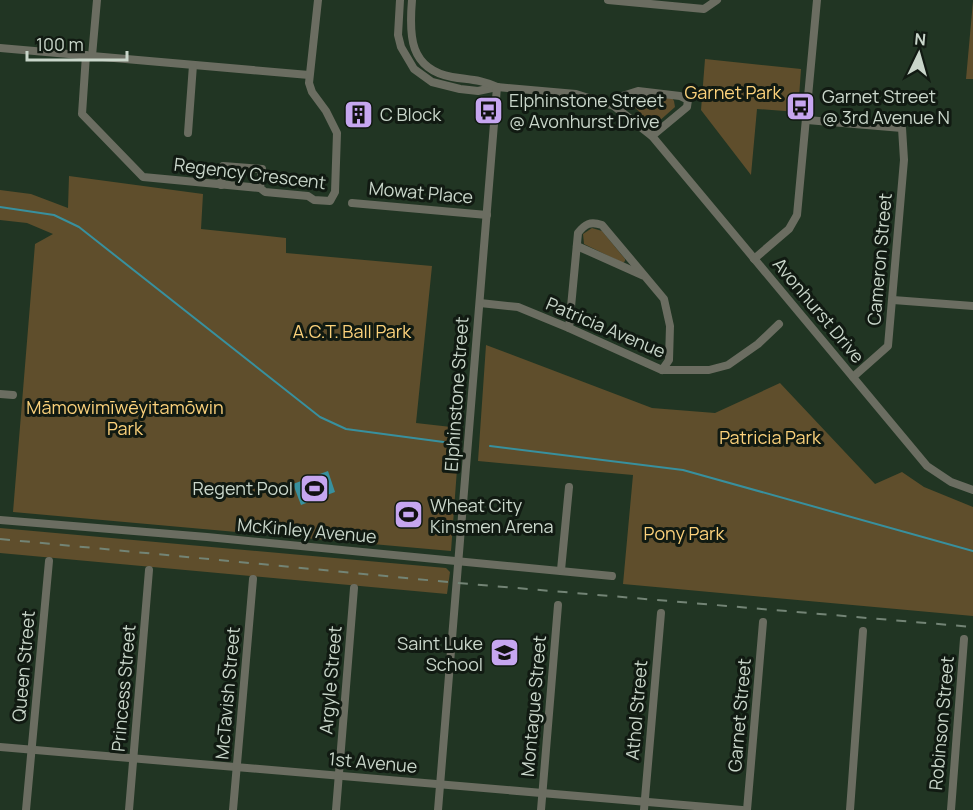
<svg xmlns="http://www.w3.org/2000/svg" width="973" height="810" viewBox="0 0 973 810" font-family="Manrope,sans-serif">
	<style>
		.green { fill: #5f4e2c }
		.water { fill: #38909e }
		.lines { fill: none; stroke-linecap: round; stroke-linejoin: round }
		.stream { stroke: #38909e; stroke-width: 2 }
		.minor { stroke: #6b6d61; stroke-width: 8 }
		.rail { stroke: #738475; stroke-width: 2; stroke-dasharray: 10 10; stroke-linecap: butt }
		.labels { text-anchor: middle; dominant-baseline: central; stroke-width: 6; stroke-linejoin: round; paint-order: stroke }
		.park-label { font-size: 18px; fill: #fbd17b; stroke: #111a12 }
		.poi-label { font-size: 18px; fill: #c9d6ca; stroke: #111a12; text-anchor: start }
		.street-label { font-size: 18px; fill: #c9d6ca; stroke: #111a12 }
	</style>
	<rect width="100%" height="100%" fill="#213523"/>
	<g class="green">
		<polygon points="973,1 973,79 966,79"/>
		<polygon points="705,59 801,69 798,112 757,109 751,175 701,110"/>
		<polygon points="638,95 672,98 674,101 675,107 657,123 652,124 628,101 629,97"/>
		<polygon points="69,176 203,194 201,229 286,238 286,253 432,266 416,423 460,428 451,551 13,512 35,244 53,234 27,223 0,220 0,190 31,194 68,208"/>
		<polygon points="592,228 602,231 625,259 625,261 623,263 584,244 583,234"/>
		<polygon points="486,345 652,408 715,413 780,383 875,484 902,472 924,487 973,507 973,616 623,584 633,475 478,461"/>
		<polygon points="0,528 446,568 450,572 447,594 0,553"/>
	</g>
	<polygon class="water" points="328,471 335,492 301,505 293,484"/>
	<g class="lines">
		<g class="stream">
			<polyline points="0,207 54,215 79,227 320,417 346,429 451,443"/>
			<polyline points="490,446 683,470 973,551"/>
		</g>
		<g class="minor">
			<polyline points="400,0 398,35 401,47 414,69 432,82 460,89 478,91 497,87 576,94 614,106 652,136 927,466 951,482 973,490"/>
			<path d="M412,0C409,35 409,69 452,77C470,80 479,79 497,87"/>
			<polyline points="608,0 704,9 717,0"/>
			<polyline points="0,48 309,75"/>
			<polyline points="86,55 82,114 143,177 260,188 265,192 308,196 314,200 330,201 335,192 337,133 326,111 312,92 309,83 318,0"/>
			<polyline points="92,56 97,0"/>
			<polyline points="614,106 619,97 638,91 680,96 688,100 687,107 652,136"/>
			<polyline points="807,120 902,128 904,160 888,346 853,377"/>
			<polyline points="188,133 193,65"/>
			<polyline points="221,185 223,166 262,169 260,188"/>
			<polyline points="352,203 487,215"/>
			<polyline points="577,246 642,275"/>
			<polyline points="754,259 789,229 797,215 817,0"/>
			<polyline points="893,300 973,306"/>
			<polyline points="480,303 518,307 569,328 662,370 709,370 728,365 758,344 779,324"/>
			<path d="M569,328L578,233C585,224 590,221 602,225L664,299L670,326L669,360L662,370"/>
			<polyline points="0,394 13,395"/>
			<polyline points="0,520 207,537 612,576"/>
			<polyline points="561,570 569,487"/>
			<polyline points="0,747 742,810"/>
			<polyline points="26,810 49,561"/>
			<polyline points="129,810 149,570"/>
			<polyline points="233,810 253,579"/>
			<polyline points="336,810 354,588"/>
			<polyline points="438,810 497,87"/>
			<polyline points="541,810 558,605"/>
			<polyline points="644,810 661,613"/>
			<polyline points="747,810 763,622"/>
			<polyline points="850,810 863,631"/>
			<polyline points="951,810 964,639"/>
		</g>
		<polyline class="rail" points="0,539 458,583 973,627"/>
	</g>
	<defs>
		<symbol id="bus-square" viewBox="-11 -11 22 22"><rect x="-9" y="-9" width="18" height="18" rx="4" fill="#c6a6f0" stroke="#111a12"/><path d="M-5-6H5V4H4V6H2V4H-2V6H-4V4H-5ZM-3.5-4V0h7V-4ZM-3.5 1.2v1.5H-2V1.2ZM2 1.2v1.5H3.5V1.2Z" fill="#111"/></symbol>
		<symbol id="building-square" viewBox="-11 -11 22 22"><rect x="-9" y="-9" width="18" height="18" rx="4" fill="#c6a6f0" stroke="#111a12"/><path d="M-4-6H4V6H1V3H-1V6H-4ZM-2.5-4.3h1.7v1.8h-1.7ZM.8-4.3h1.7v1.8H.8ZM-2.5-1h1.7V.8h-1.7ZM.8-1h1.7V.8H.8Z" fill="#111"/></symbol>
		<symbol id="stadium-square" viewBox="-11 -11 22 22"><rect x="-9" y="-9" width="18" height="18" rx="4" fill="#c6a6f0" stroke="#111a12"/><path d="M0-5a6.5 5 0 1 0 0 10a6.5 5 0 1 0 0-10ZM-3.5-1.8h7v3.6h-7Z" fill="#111"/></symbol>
		<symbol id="school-square" viewBox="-11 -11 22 22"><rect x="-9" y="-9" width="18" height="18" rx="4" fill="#c6a6f0" stroke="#111a12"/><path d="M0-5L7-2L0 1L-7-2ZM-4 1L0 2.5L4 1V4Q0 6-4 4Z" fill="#111"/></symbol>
	</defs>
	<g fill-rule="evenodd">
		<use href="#bus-square" x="784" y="90" width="33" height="33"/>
		<use href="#bus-square" x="472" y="94" width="33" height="33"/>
		<use href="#building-square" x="342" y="98" width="33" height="33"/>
		<use href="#stadium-square" x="298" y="472" width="33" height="33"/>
		<use href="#stadium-square" x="392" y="498" width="33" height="33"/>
		<use href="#school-square" x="488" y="636" width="33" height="33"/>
	</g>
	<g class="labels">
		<g class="park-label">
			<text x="733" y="92">Garnet Park</text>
			<text x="352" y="331">A.C.T. Ball Park</text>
			<text x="125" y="407">Māmowimīwēyitamōwin<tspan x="125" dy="21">Park</tspan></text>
			<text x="770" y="437">Patricia Park</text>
			<text x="684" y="533">Pony Park</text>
		</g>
		<g class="poi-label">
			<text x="822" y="96">Garnet Street<tspan x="822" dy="21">@ 3rd Avenue N</tspan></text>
			<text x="509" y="100">Elphinstone Street<tspan x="509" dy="21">@ Avonhurst Drive</tspan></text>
			<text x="380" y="114">C Block</text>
			<text x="293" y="488" text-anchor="end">Regent Pool</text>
			<text x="430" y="505">Wheat City<tspan x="430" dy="21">Kinsmen Arena</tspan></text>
			<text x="483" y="643" text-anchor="end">Saint Luke<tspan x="483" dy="21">School</tspan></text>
		</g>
		<g class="street-label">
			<text transform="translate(250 173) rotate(7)">Regency Crescent</text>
			<text transform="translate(421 192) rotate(5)">Mowat Place</text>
			<text transform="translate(879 259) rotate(-85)">Cameron Street</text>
			<text transform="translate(819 310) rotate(50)">Avonhurst Drive</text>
			<text transform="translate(606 327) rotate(23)">Patricia Avenue</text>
			<text transform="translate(456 394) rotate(-86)">Elphinstone Street</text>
			<text transform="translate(307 530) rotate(5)">McKinley Avenue</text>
			<text transform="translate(23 666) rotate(-85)">Queen Street</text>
			<text transform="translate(330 680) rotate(-85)">Argyle Street</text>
			<text transform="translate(123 688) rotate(-85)">Princess Street</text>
			<text transform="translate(227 693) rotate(-85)">McTavish Street</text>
			<text transform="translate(533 706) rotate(-85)">Montague Street</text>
			<text transform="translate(636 710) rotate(-85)">Athol Street</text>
			<text transform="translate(739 715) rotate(-85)">Garnet Street</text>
			<text transform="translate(941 723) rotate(-85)">Robinson Street</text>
			<text transform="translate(373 762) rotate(5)">1st Avenue</text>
		</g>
	</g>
	<g transform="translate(919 54) rotate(5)" stroke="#111a12" stroke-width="4.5" paint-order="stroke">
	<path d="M0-4.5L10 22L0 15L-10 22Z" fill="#c9d6ca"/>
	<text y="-9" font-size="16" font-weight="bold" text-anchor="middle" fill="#c9d6ca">N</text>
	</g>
	<path d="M27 51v9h100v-9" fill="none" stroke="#c9d6ca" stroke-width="3"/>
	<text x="36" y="51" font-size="18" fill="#c9d6ca" stroke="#111a12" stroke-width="4.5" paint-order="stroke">100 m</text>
</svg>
